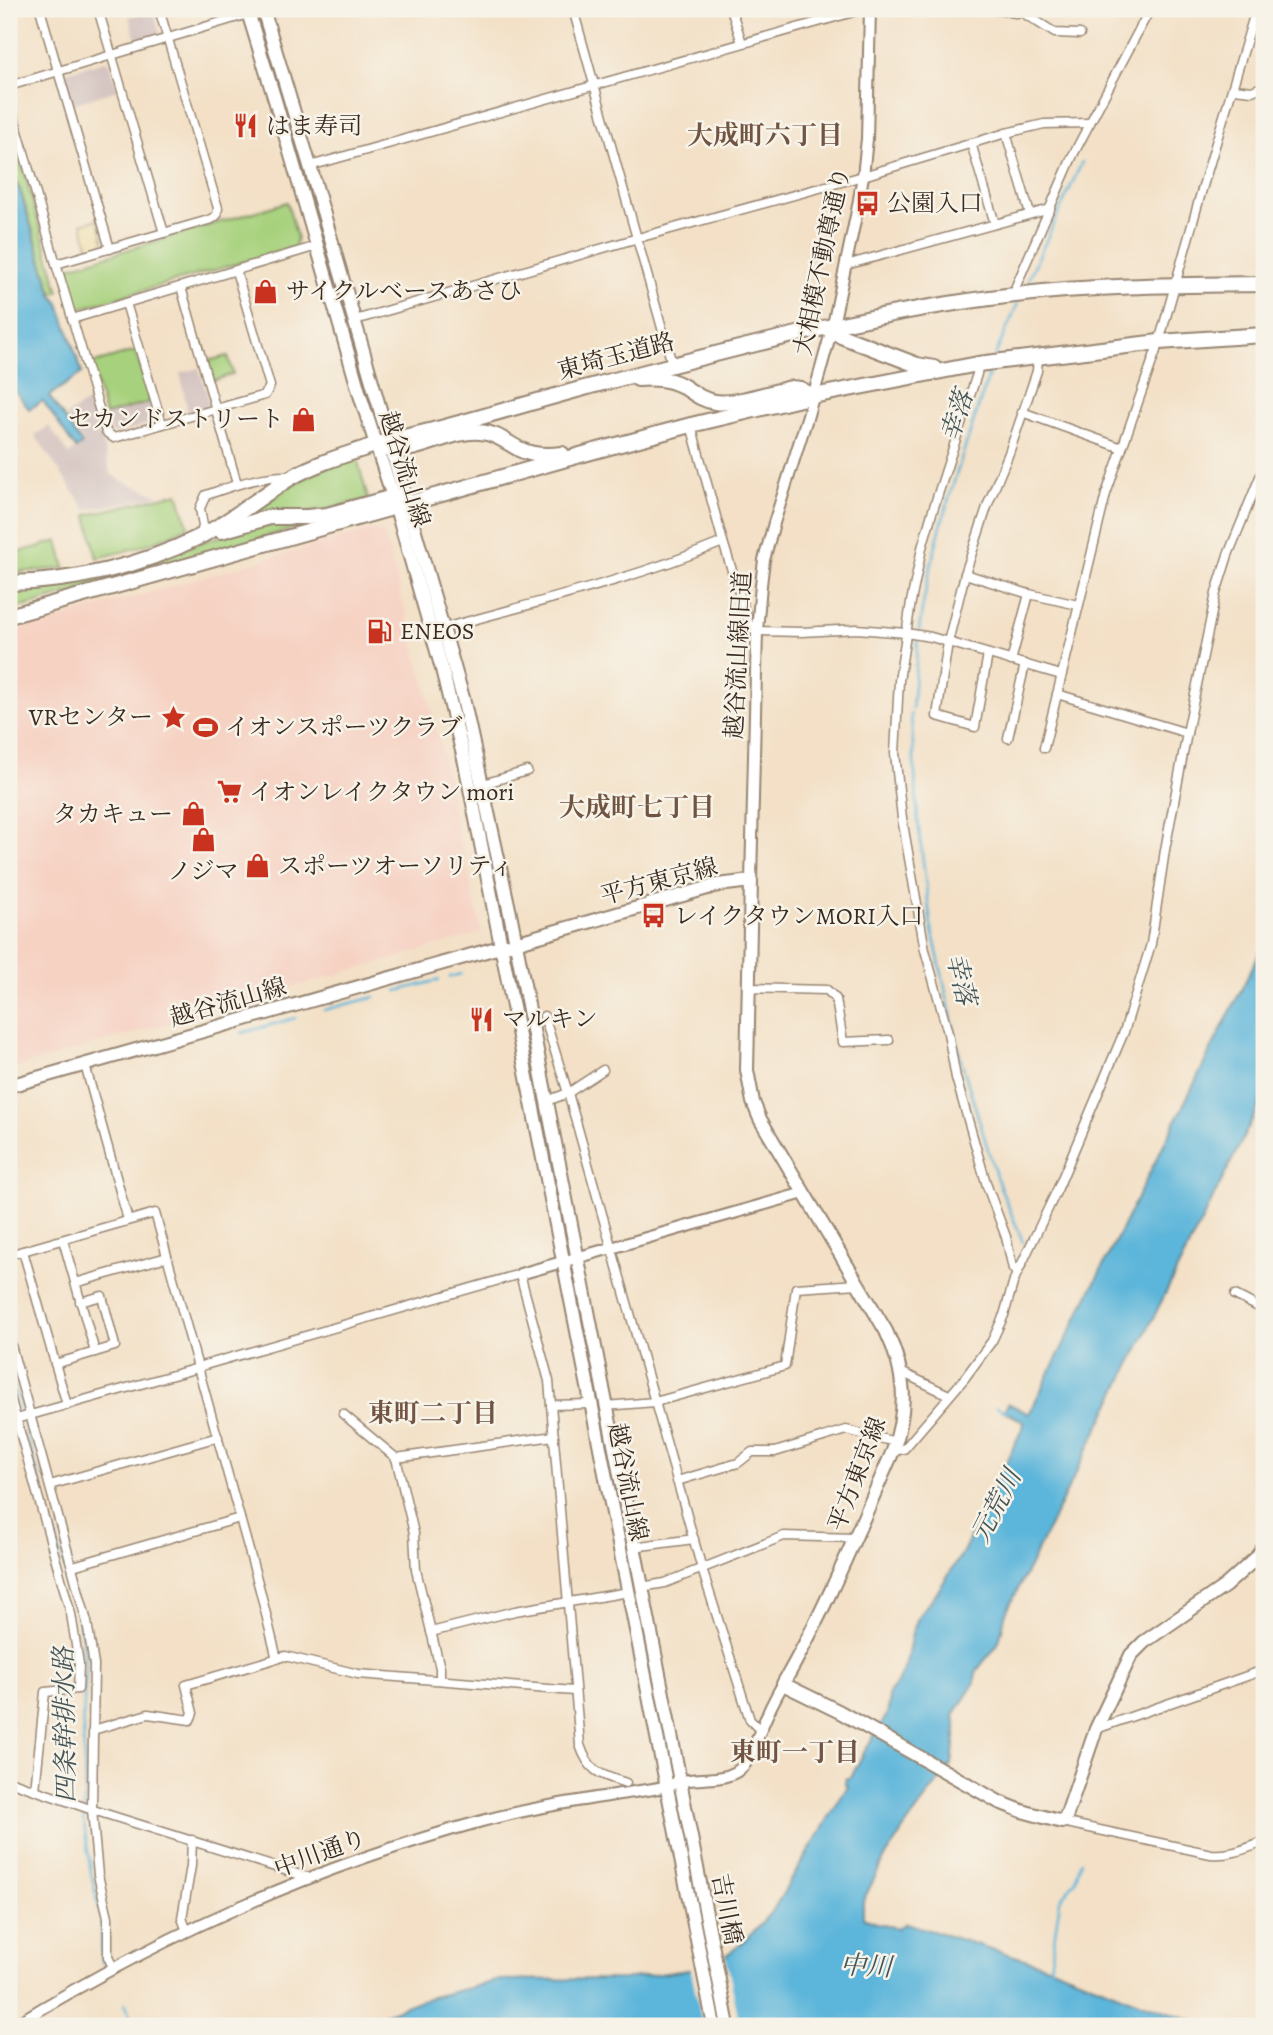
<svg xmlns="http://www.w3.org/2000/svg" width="1273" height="2035" viewBox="0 0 1273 2035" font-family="Alegreya,'Noto Serif JP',serif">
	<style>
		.built { fill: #f6d2c3 }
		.industrial { fill: #d1bfbd }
		.green { fill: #a7d17d; stroke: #717e4e; stroke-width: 2 }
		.sand { fill: #eeda9e; stroke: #94825e; stroke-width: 2 }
		.water { fill: #5cb5da; stroke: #4c707c; stroke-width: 2 }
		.pier { fill: #f3e0c6 }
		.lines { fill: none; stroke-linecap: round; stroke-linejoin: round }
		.stream { stroke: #5cb5da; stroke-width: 2.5 }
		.minor-casing { stroke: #978572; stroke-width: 11 }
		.tertiary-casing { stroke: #978572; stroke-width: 14 }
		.secondary-casing { stroke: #978572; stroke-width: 16 }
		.primary-casing { stroke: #978572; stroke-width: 16 }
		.trunk-casing { stroke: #978572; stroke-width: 18 }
		.minor { stroke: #fff; stroke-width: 8 }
		.tertiary { stroke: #fff; stroke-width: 10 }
		.secondary { stroke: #fff; stroke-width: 12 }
		.primary { stroke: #fff; stroke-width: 12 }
		.trunk { stroke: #fff; stroke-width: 14 }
		.labels { text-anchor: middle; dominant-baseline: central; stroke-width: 5; stroke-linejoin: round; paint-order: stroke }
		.poi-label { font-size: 24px; fill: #3b2a1e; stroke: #f7f3e8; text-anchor: start }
		.street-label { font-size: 24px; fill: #3b2a1e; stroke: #f7f3e8 }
		.neighbourhood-label { font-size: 26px; font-weight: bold; fill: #725442; stroke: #f7f3e8 }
		.water-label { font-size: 26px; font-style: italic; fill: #455456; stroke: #f7f3e8 }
	</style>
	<rect width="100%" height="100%" fill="#f7f3e8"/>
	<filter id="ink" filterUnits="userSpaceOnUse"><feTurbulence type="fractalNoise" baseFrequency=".0143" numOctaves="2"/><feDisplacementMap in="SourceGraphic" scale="14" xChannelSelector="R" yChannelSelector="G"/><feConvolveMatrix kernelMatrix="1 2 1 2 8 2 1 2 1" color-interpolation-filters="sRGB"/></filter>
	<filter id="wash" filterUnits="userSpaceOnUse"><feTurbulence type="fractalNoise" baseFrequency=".00686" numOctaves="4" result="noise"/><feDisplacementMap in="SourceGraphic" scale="28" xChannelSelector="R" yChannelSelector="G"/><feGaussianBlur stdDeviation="1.57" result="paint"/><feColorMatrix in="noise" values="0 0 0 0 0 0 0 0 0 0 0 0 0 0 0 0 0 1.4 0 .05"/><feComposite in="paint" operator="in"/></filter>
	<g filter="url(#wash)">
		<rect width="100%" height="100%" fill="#f3e0c6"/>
		<polygon class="built" points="372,529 384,533 428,694 448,777 452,807 482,933 9,1069 9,632"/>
		<g class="industrial">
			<polygon points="153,10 160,33 156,37 137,43 129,17"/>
			<polygon points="105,61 110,64 118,90 72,104 64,79 67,72"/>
			<polygon points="199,368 209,401 206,408 188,413 180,373"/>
			<polygon points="91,399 111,474 122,481 157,494 158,496 86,510 35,435 49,426 69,454 84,443 66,416"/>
			<polygon points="150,402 155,418 152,423 115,434 110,431 105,415"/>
		</g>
		<g class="green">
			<path d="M9,121L59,292L52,293L20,189C6,168 9,145 9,121Z"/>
			<polygon points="287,202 297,238 295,247 74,310 63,272 66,268"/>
			<polygon points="136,351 150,402 105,415 91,364"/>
			<polygon points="228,356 233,374 212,381 207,361"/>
			<polygon points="357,458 368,499 329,509 238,521 295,483 320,470"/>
			<path d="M178,493L188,526C160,542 129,551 97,558L87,515Z"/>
			<polygon points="327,519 9,611 9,588 187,547 261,523"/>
			<polygon points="58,541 65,568 9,573 9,555"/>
		</g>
		<polygon class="sand" points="98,219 104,241 100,249 90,252 82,224"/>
		<g class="water">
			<polygon points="9,162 14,181 20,191 52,295 59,303 82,373 49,396 82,444 76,449 43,401 29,409 9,383"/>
			<path d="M1264,944V1096L1005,1615C1003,1624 1002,1635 998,1643C992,1655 973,1668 975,1682L954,1715L956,1729L952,1763L904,1828L883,1861L863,1901V1918L878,1924L898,1928L906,1923L1054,1968L1141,2003L1211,2026H353L421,2000L500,1980L624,1979L688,1970L725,1956L746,1940L773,1910L848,1786L845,1783L846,1778H851C857,1766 863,1753 870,1742C879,1726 893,1714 888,1695L896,1685L906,1664L912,1633L919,1615L936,1594L963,1552L1024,1425L1023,1421L1004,1411L1008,1403L1029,1414Z"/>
		</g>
		<polygon class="pier" points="725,1951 740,2026 703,2026 690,1966"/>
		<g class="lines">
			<g class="stream">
				<polyline points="1028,280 1082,162"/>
				<polyline points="995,356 1018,303"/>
				<path d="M919,630C931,543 961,459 989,375"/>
				<polyline points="912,709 918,640"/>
				<polyline points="911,714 918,821 931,925 961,1060 997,1179 1023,1242"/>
				<polyline points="450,977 461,974"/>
				<polyline points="397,991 439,980"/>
				<polyline points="324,1010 375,997"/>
				<polyline points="242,1033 295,1018"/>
				<polyline points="9,1368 50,1519 73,1593 82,1638 86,1665 83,1723 85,1794 83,1817 91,1873 101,1917 102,1963"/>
				<polyline points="997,1407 1006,1412"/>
				<polyline points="1050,1967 1060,1900 1075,1881 1081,1861"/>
				<polyline points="124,2004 132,2020"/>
			</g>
		</g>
	</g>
	<g filter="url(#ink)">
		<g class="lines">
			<defs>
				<g id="minor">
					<polyline points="40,9 110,249"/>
					<polyline points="98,9 164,233"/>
					<polyline points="573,9 672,364"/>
					<polyline points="731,9 742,43"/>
					<polyline points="989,9 1016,13 1024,12"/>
					<polyline points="1023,9 1025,14 1055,33 1080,34"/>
					<polyline points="9,86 248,14"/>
					<polyline points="1234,89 1252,91 1264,86"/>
					<polyline points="9,100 56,264 212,219 217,215 218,208 159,9"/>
					<polyline points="1006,133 1030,214"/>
					<polyline points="971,143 995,224"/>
					<polyline points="310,166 864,9"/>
					<polyline points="56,264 106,432 114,438 265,395 270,386 236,271"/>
					<polyline points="846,265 1050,209"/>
					<polyline points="181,287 237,484"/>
					<polyline points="1017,295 1016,286 1073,155 1150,9"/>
					<polyline points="126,303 162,424"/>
					<polyline points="72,319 317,246"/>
					<polyline points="355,320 638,238 863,176 1006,133 1044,124 1090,123"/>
					<polyline points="978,364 977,374 932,513 922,548 911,602 899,681 895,753 902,818 925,950 948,1033 956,1078 987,1186 1006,1237 1013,1269 1018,1272"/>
					<polyline points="1022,412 1122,448"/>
					<polyline points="691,425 723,542 749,624 752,629 757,631 802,632 857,629 906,633 931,637 1061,675"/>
					<path d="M200,537L203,526L200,508L206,495C233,486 261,475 290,476"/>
					<polyline points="965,574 1029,594 1078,605"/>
					<path d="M444,628C537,602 634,579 723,542"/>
					<polyline points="988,654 975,727 937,716 948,642 965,574 988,504 1009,453 1037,371 1038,356"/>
					<polyline points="1011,661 1029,594"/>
					<polyline points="1057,694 1187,733"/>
					<polyline points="1008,738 1025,664"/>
					<polyline points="1044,748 1106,494 1159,342 1203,186 1256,9"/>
					<polyline points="483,784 527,771"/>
					<polyline points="747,988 827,990 836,999 843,1042 889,1040"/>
					<polyline points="544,1016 568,1093 702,1569 750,1720 760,1730"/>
					<polyline points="85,1065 128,1220"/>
					<polyline points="547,1101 568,1093 603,1070"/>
					<polyline points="63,1240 95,1352"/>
					<polyline points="23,1251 67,1405"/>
					<polyline points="9,1255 155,1213 260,1590 277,1659"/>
					<polyline points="75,1283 167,1257"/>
					<polyline points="1235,1295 1264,1310"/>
					<polyline points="9,1338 87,1622 94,1665 92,1810 98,1875 108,1917 108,1957 114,1969"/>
					<polyline points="55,1364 115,1346 102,1296 80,1302"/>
					<path d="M198,1367L520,1274L549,1381L580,1745C589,1772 600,1775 626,1783"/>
					<polyline points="901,1372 949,1395"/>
					<polyline points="9,1393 71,1614 79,1664 78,1689 45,1692 35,1790"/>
					<polyline points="551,1405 591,1404"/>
					<polyline points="605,1406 655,1402 785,1366 796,1288 859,1284"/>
					<polyline points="343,1414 396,1458 554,1436"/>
					<polyline points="9,1421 198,1368"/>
					<polyline points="893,1451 904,1449 964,1379 992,1341 1004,1315 1014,1280 1058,1188 1124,1032 1151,944 1165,850 1187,733 1216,593 1228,555 1264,467"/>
					<polyline points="396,1458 414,1533 416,1570 440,1668 440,1680"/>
					<polyline points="677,1481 738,1463 752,1452 775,1452 846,1430 896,1442"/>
					<polyline points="50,1485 218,1437"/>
					<polyline points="633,1547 694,1539"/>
					<polyline points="73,1566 240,1518"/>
					<polyline points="641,1587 665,1583 784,1536 855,1538"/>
					<polyline points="431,1632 515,1611 629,1592"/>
					<polyline points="1096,1729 1264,1670"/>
					<polyline points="93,1730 148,1714 190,1720 193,1713 186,1685 285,1656 358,1674 574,1691"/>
					<polyline points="9,1781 90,1809 310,1878"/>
					<path d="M1062,1822L1211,1854C1230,1856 1247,1848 1264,1842"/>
					<polyline points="187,1931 182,1918 191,1866 192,1840"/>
				</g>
				<g id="tertiary">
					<polyline points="248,14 274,9"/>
					<polyline points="751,881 757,631 761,585 764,560 774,523 808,415 833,325 857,211 863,176 867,139 870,9"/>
					<polyline points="520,1274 804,1193"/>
					<path d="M13,2026C158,1937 317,1866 482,1821C538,1806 596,1798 653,1789C666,1787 677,1782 689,1780C705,1778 722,1780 736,1772C753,1761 754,1744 762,1727C768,1712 775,1698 783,1684"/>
				</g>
				<path id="secondary" d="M515,943L718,885L751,881L747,1070L753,1102L760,1119L886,1331C906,1373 908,1407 893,1451C858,1530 826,1609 783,1684L840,1712L999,1802L1022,1811L1062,1822L1066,1817L1096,1729L1131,1655L1144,1642L1225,1586L1255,1559L1264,1547"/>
				<g id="primary">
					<polyline points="247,9 275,100 360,395 393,497 442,669 465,763 714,2026"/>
					<polyline points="263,9 310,166 463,698 511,918 728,2026"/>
					<polyline points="9,1086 507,945"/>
				</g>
				<g id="trunk">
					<polyline points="833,325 836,332 841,336 917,365 934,368"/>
					<path d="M638,379C653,378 667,378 681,385C693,392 701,400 715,402C734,405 771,392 791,388L800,389L813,396"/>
					<path d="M380,447C412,459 448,429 480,432C496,433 506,442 519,449C532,456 547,456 562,454"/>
					<polyline points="221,531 270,517 307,517 327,515 393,497 408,504"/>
					<path d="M9,583C73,582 141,566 199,537C232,521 260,496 292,477C317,463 345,455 372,446C394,439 418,434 441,428C494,414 546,398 599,384C738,348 873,311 1015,295C1098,285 1181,285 1264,284"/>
					<polyline points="9,616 591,452 691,425 813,396 978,364 1159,342 1264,335"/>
				</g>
			</defs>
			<use href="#minor" class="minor-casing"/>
			<use href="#tertiary" class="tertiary-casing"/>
			<use href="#secondary" class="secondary-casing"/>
			<use href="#primary" class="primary-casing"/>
			<use href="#trunk" class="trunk-casing"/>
			<use href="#minor" class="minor"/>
			<use href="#tertiary" class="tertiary"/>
			<use href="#secondary" class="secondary"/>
			<use href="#primary" class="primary"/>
			<use href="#trunk" class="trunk"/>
		</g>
	</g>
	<defs>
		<symbol id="restaurant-bare" viewBox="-9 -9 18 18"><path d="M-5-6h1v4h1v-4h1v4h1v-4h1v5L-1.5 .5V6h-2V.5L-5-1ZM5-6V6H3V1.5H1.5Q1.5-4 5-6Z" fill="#c8321e" stroke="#f7f3e8" stroke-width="2.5" paint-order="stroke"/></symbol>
		<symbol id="bus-bare" viewBox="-9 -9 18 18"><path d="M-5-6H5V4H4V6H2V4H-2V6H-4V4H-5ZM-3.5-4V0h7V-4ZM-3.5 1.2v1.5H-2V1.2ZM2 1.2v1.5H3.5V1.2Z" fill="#c8321e" stroke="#f7f3e8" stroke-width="2.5" paint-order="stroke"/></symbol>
		<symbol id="shop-bare" viewBox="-9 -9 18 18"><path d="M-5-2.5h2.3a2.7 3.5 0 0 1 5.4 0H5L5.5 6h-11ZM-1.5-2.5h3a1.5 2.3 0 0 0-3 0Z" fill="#c8321e" stroke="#f7f3e8" stroke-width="2.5" paint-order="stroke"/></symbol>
		<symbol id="fuel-bare" viewBox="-9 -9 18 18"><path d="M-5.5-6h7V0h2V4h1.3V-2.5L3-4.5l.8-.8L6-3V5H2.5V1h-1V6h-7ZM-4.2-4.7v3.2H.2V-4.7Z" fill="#c8321e" stroke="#f7f3e8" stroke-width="2.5" paint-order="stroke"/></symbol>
		<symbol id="sight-bare" viewBox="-9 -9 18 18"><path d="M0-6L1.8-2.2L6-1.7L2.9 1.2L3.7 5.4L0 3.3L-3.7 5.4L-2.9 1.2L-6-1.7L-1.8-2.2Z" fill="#c8321e" stroke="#f7f3e8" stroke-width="2.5" paint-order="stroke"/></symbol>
		<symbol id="stadium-bare" viewBox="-9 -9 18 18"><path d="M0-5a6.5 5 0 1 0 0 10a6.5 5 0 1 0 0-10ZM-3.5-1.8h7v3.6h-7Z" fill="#c8321e" stroke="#f7f3e8" stroke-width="2.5" paint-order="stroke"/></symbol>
		<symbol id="supermarket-bare" viewBox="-9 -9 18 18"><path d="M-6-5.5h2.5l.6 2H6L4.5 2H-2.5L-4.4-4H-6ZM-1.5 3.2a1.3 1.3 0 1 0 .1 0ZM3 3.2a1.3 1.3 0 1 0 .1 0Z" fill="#c8321e" stroke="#f7f3e8" stroke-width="2.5" paint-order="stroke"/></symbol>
	</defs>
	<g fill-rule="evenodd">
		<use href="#restaurant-bare" x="228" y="108" width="35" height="35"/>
		<use href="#bus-bare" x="850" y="186" width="35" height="35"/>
		<use href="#shop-bare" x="248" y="274" width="35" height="35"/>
		<use href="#shop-bare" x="286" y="402" width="35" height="35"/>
		<use href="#fuel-bare" x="362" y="614" width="35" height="35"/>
		<use href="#sight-bare" x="156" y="700" width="35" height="35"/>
		<use href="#stadium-bare" x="188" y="710" width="35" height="35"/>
		<use href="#supermarket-bare" x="212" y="774" width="35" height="35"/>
		<use href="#shop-bare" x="176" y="796" width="35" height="35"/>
		<use href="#shop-bare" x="186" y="822" width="35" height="35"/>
		<use href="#shop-bare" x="240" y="848" width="35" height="35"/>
		<use href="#bus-bare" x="636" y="898" width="35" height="35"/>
		<use href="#restaurant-bare" x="464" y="1002" width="35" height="35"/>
	</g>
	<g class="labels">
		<g class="poi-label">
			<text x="266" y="126">はま寿司</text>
			<text x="887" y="203">公園入口</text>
			<text x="286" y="291">サイクルベースあさひ</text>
			<text x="284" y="419" text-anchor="end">セカンドストリート</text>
			<text x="400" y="631">ENEOS</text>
			<text x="153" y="717" text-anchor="end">VRセンター</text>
			<text x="225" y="727">イオンスポーツクラブ</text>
			<text x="249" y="792">イオンレイクタウン mori</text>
			<text x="173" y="814" text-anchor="end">タカキュー</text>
			<text x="278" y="866">スポーツオーソリティ</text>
			<text x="203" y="871" text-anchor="middle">ノジマ</text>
			<text x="674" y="916">レイクタウンMORI入口</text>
			<text x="502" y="1019">マルキン</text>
		</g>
		<g class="street-label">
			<text transform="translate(822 261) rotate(-78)">大相模不動尊通り</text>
			<text transform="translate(616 356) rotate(-15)">東埼玉道路</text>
			<text transform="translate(405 469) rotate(73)">越谷流山線</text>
			<text transform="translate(738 655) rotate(-87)">越谷流山線旧道</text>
			<text transform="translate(659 881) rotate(-15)">平方東京線</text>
			<text transform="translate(228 1002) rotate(-16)">越谷流山線</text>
			<text transform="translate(857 1474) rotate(-69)">平方東京線</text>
			<text transform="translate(628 1482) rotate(79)">越谷流山線</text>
			<text transform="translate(320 1853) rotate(-20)">中川通り</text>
			<text transform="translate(727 1909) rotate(79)">吉川橋</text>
		</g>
		<g class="neighbourhood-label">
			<text x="765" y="135">大成町六丁目</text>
			<text x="637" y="807">大成町七丁目</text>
			<text x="433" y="1413">東町二丁目</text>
			<text x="795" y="1752">東町一丁目</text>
		</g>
		<g class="water-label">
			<text transform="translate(957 416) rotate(-72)">幸落</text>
			<text transform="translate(961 979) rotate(77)">幸落</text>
			<text transform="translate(996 1506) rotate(-63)">元荒川</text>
			<text transform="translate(65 1725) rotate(-91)">四条幹排水路</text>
			<text transform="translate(866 1966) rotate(3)">中川</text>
		</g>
	</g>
	<rect width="1273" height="2035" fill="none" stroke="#f7f3e8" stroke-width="35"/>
</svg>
